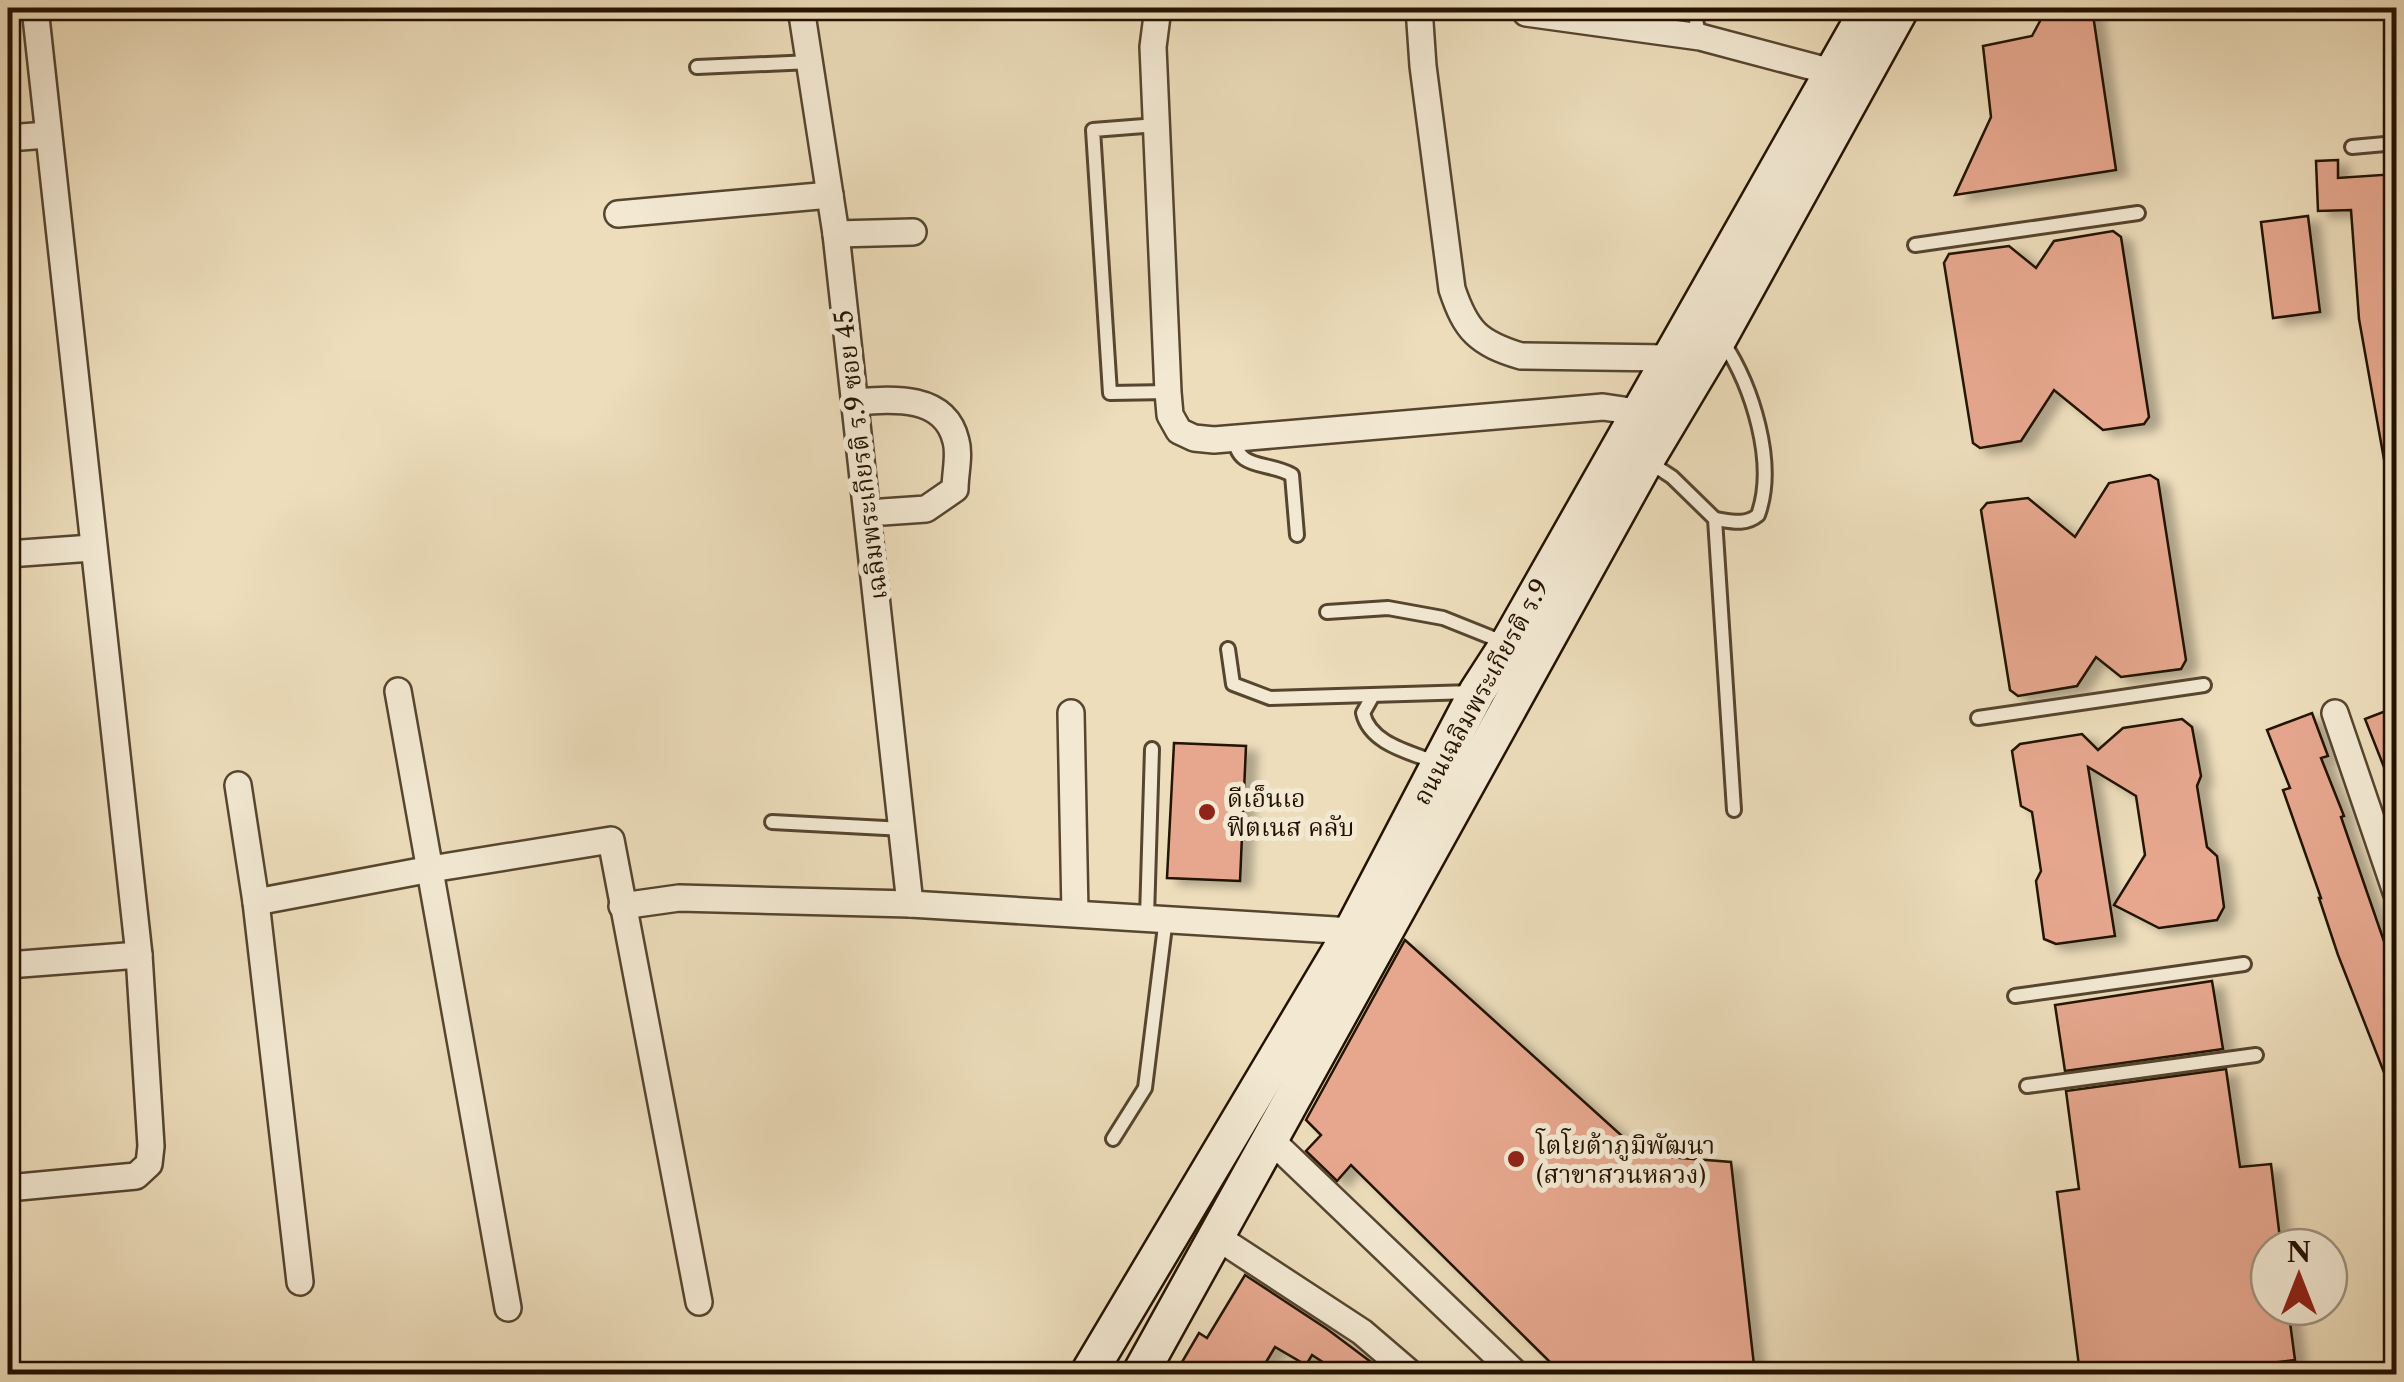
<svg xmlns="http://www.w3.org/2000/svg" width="2404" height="1382" viewBox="0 0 2404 1382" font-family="'Libre Caslon Text','Noto Serif Thai',serif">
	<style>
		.building { fill: #e6a78e; stroke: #241200; stroke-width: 2.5; filter: url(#shadow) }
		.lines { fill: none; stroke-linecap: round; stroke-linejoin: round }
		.lane-casing { stroke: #56452f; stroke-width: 18 }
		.street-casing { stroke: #56452f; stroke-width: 30 }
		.secondary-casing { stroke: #241200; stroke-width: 40 }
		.lane { stroke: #f3e9d3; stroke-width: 12 }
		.street { stroke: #f3e9d3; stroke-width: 25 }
		.secondary { stroke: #f3e9d3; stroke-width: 35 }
		.poi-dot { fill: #8f2418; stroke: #f3e9d3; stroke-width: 4 }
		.labels { text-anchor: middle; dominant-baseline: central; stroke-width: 10; stroke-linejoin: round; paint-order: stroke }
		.street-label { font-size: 25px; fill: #241200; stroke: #f3e9d3 }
		.poi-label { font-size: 25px; fill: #241200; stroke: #f3e9d3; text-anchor: start }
	</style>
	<defs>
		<filter id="shadow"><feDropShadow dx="11" dy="6" stdDeviation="5" flood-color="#0004"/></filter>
	</defs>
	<rect width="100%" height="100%" fill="#edddbb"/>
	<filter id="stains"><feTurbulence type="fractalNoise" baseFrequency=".002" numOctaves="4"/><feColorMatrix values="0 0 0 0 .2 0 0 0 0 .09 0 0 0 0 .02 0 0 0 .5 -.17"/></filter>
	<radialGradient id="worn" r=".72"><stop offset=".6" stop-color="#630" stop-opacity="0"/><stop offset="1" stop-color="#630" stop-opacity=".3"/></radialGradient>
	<g class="building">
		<polygon points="2047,8 2092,8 2116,170 1955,195 1991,117 1983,46 2032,36"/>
		<polygon points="2338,160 2338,178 2396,174 2396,214 2389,214 2396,278 2396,464 2385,465 2359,319 2351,210 2318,211 2316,161"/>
		<polygon points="2308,216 2320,312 2273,318 2261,222"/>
		<polygon points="2113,231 2121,237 2149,417 2144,424 2103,430 2054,390 2021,441 1980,448 1973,443 1944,263 1949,254 2009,246 2036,268 2054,241"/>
		<polygon points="2150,475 2158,480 2186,660 2181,669 2121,677 2096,657 2077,686 2018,696 2010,690 1981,510 1987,503 2028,498 2075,537 2109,483"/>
		<polygon points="2396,707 2396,795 2395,795 2365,719"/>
		<polygon points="2312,713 2328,756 2321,758 2344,816 2341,817 2396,976 2396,1103 2338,955 2319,898 2321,898 2283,790 2290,788 2267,730"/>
		<polygon points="2182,719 2192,727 2201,776 2197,786 2207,847 2217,856 2224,907 2217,920 2159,928 2114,905 2145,855 2136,796 2088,767 2115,936 2056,944 2044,939 2036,881 2041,871 2032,812 2021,806 2012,751 2020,744 2082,734 2098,750 2123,728"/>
		<polygon points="1174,743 1246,746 1240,881 1167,878"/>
		<polygon points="1405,940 1643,1155 1731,1162 1755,1374 1562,1374 1351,1165 1337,1181 1306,1151 1321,1135 1306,1120"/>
		<polygon points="2212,981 2223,1049 2065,1071 2055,1005"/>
		<polygon points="2226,1069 2240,1167 2271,1164 2281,1247 2269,1247 2269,1307 2288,1307 2295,1360 2181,1374 2080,1374 2057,1192 2079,1189 2066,1091"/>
		<polygon points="1245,1275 1327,1329 1387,1374 1341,1374 1312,1355 1306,1365 1275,1347 1259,1374 1175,1374 1199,1333 1207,1338"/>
	</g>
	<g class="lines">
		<defs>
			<g id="lane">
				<polyline points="1693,8 1700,37"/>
				<polyline points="697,67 811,62"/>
				<polyline points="1157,125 1093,130 1110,393 1168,392"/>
				<polyline points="2352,147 2396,143"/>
				<polyline points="1915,245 2138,213"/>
				<path d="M1235,436C1235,471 1268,461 1292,475L1297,535"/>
				<polyline points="1646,460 1672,477 1715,519 1734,810"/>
				<path d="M1715,519C1730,521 1745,526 1758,515C1777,463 1752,386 1723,342"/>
				<polyline points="1327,612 1388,608 1443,618 1503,642"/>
				<polyline points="1228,649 1233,684 1270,698 1472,692"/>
				<path d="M1372,697L1363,713C1370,744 1410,752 1437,763"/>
				<polyline points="1978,718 2204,685"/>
				<polyline points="772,822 904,829"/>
				<polyline points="1147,917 1152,749"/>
				<polyline points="2015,996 2244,964"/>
				<polyline points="2027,1086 2256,1055"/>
				<polyline points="1113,1139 1145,1088 1166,918"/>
			</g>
			<g id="street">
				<polyline points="801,8 836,234 910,904"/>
				<polyline points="1158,8 1153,47 1168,392 1170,415 1179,431 1194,438 1214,440 1603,407 1637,412"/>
				<path d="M1419,8L1423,66L1452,289C1466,331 1478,343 1521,356L1668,358"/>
				<polyline points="1526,13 1700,37 1832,72"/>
				<polyline points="8,138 47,135"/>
				<polyline points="618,214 830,195"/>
				<polyline points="836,234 913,232"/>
				<path d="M855,402C892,399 945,394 956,441C960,455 955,474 955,489L926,509L868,513"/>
				<polyline points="8,554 92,548"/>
				<polyline points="398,691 508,1308"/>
				<polyline points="1071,713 1075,913"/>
				<polyline points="2335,713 2396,892"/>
				<polyline points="238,785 256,902 300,1282"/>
				<polyline points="256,902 431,869 611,840 699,1302"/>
				<polyline points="622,906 679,898 910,904 1352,931"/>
				<polyline points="8,965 139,955"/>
				<polyline points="1271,1140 1516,1374"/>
				<polyline points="8,1188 136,1176 149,1164 151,1146 139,955 35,8"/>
				<polyline points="1217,1237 1362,1332 1411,1374"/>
			</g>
			<g id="secondary">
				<polyline points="1088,1374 1352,931 1477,692 1508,644 1869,8"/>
				<polyline points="1140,1374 1646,460 1720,336 1901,8"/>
			</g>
		</defs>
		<use href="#lane" class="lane-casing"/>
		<use href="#street" class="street-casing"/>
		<use href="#secondary" class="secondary-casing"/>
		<use href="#lane" class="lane"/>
		<use href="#street" class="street"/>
		<use href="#secondary" class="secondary"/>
	</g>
	<g class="poi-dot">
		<circle cx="1207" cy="812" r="10"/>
		<circle cx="1516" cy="1159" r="10"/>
	</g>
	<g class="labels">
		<g class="street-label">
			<text transform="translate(861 455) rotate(-97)">เฉลิมพระเกียรติ ร.9 ซอย 45</text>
			<text transform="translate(1481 692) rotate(-61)">ถนนเฉลิมพระเกียรติ ร.9</text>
		</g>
		<g class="poi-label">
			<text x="1227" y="798">ดีเอ็นเอ<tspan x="1227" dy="29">ฟิตเนส คลับ</tspan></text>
			<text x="1536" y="1145">โตโยต้าภูมิพัฒนา<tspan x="1536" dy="29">(สาขาสวนหลวง)</tspan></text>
		</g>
	</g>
	<rect width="2404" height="1382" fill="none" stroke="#edddbb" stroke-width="40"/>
	<rect x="10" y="10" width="2384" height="1362" fill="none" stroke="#241200" stroke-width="5"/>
	<rect x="20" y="20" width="2364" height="1342" fill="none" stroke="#241200" stroke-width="2.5"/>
	<g transform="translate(2299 1277)"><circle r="48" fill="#f3e9d3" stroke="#a0937f" stroke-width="2.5"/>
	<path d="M0-8L18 38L0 25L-18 38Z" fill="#8f2418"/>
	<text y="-15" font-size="28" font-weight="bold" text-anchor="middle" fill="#241200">N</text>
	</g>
	<rect width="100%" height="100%" filter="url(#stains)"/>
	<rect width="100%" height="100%" fill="url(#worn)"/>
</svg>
